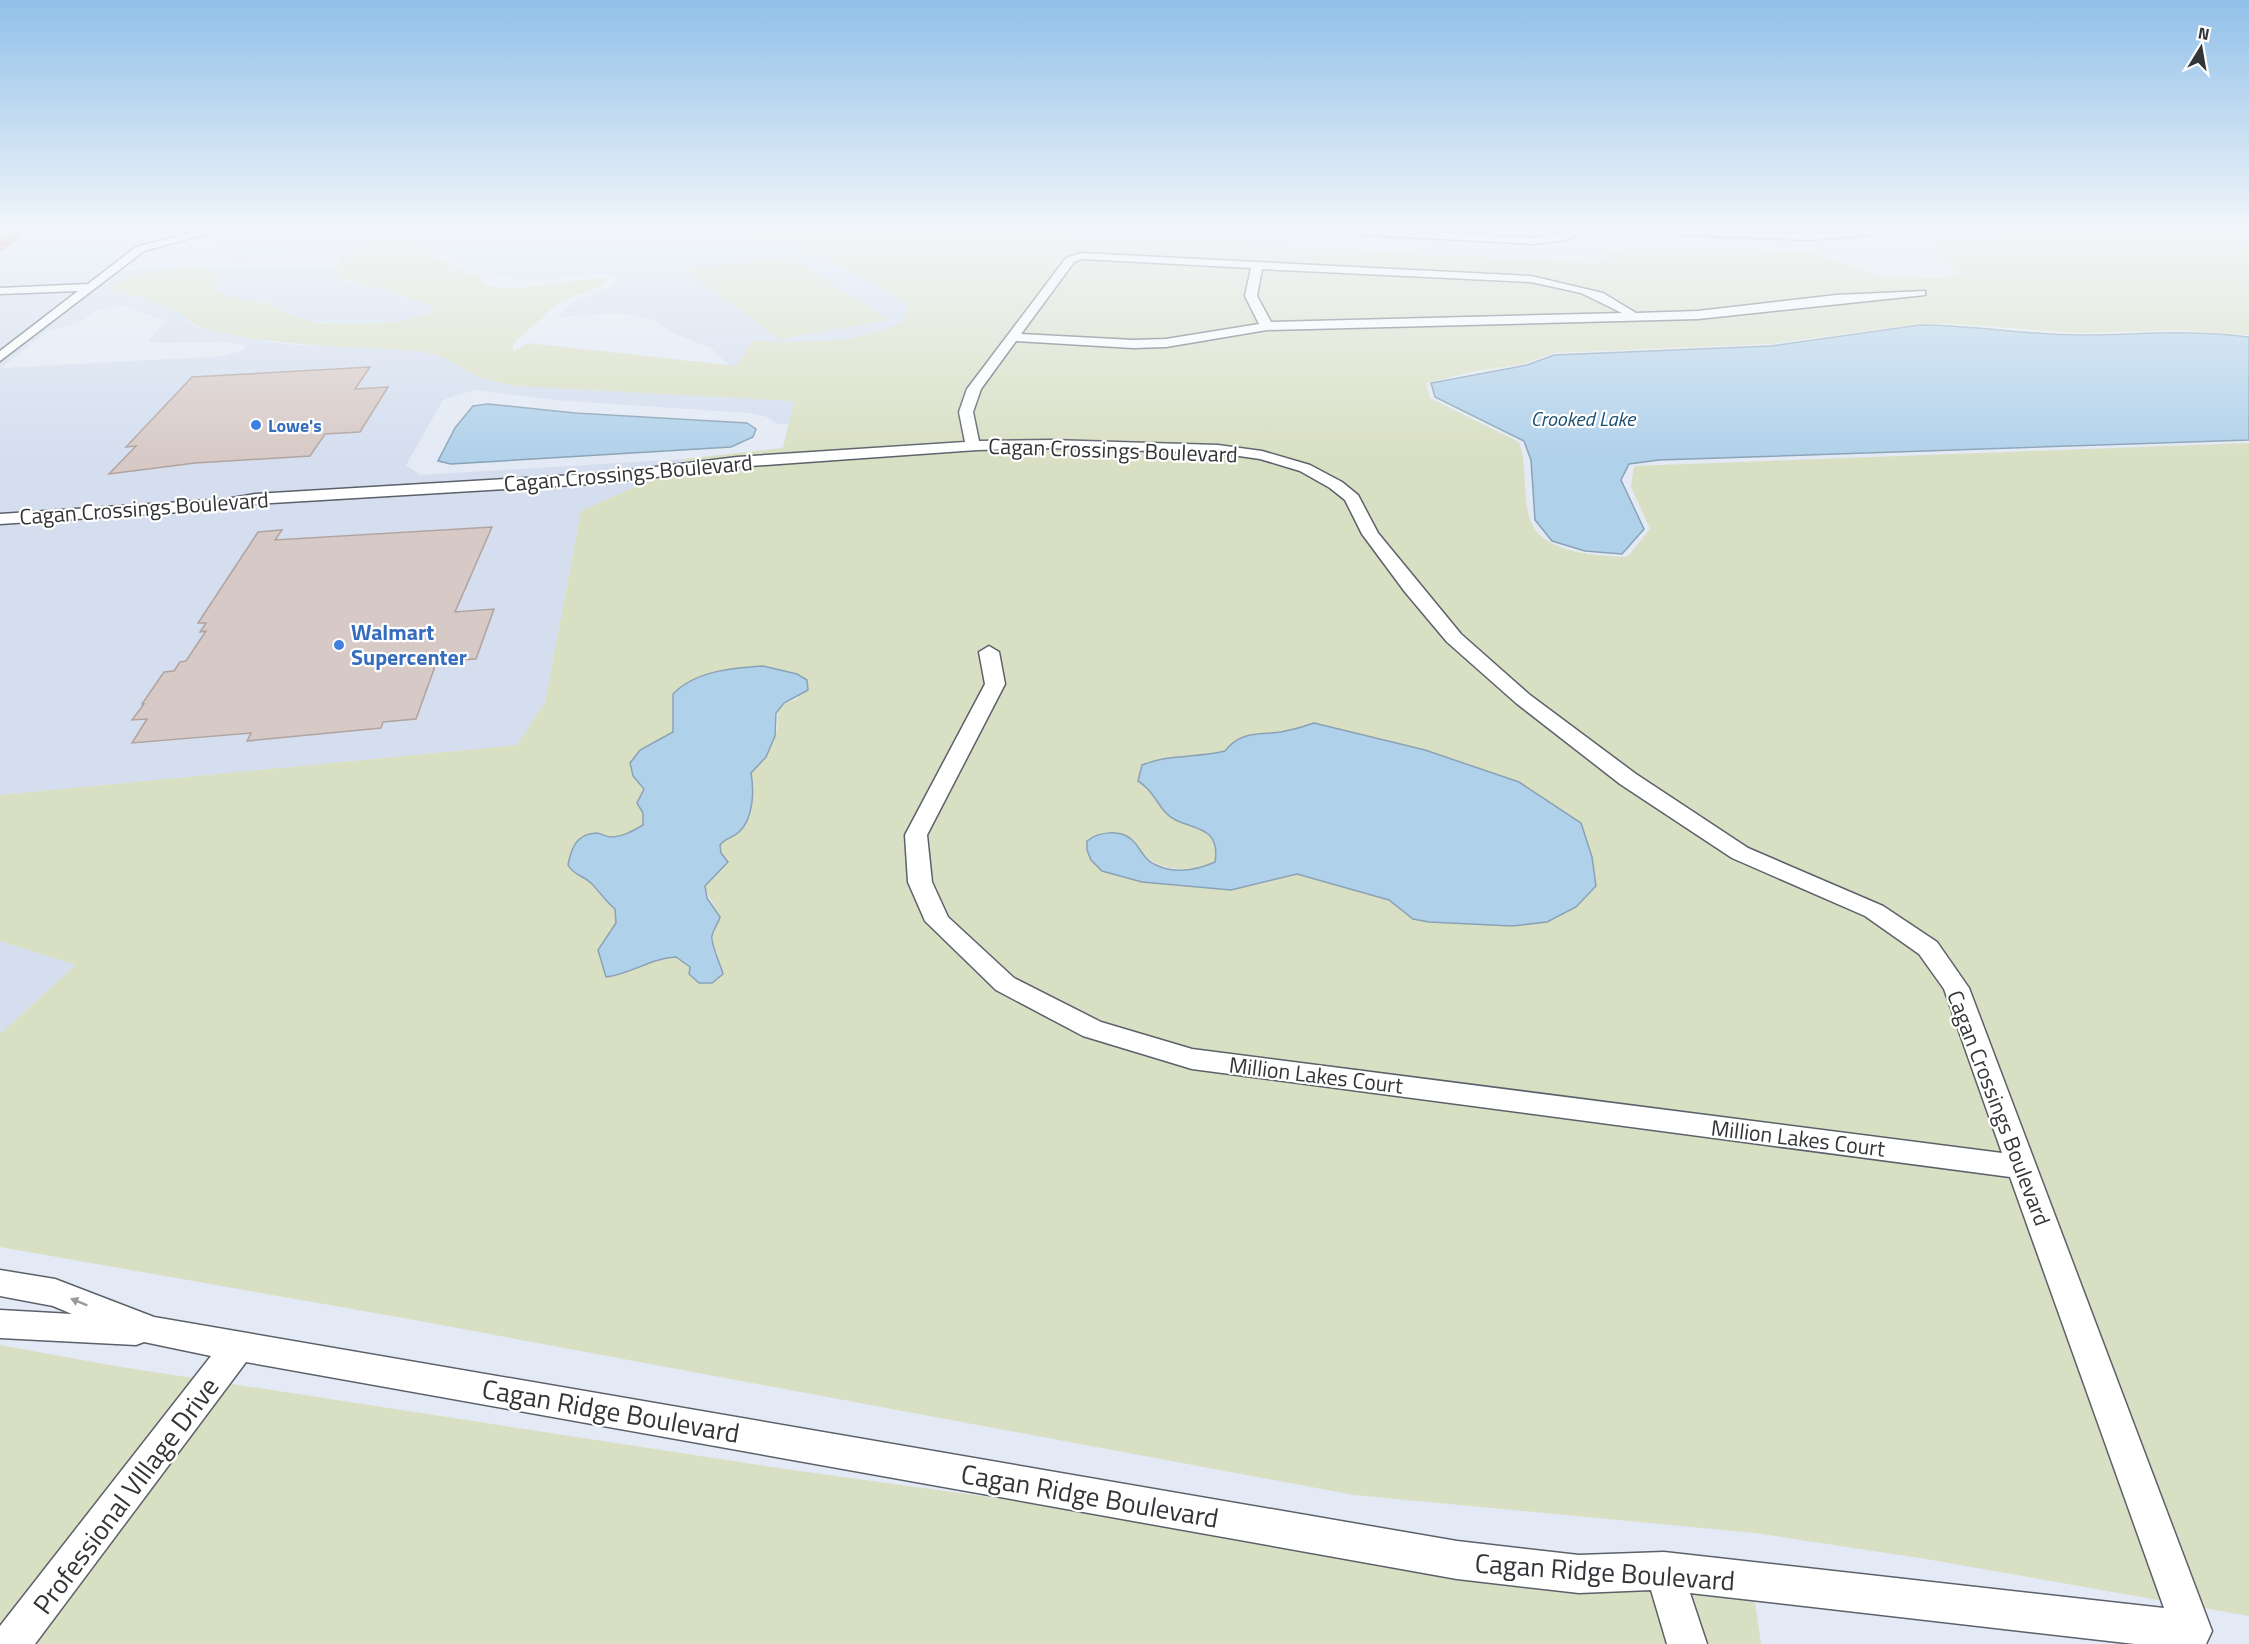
<svg xmlns="http://www.w3.org/2000/svg" width="2249" height="1644" viewBox="0 0 2249 1644" font-family="'Titillium Web',sans-serif">
	<style>
		.built { fill: #d4deef; fill-rule: evenodd }
		.green { fill: #d9dfc2; fill-rule: evenodd }
		.water { fill: #b0d1ea; stroke: #8aa2b5; stroke-width: 1.5 }
		.building { fill: #d7c9c5; stroke: #b1a49f; stroke-width: 1.5 }
		.lines { fill: none; stroke-linecap: round; stroke-linejoin: round }
		.minor-casing { stroke: #5b616a; stroke-width: 3 }
		.highway-casing { stroke: #cacacc; stroke-width: 2 }
		.minor { fill: #fff; fill-rule: evenodd }
		.highway { fill: #cb6072; fill-rule: evenodd }
		.oneway { fill: #999a9c }
		.shop-dot { fill: #3f7fe0; stroke: #fff; stroke-width: 2 }
		.labels { text-anchor: middle; dominant-baseline: central; stroke-width: 4.5; stroke-linejoin: round; paint-order: stroke }
		.far-shop-label { font-size: 18px; font-weight: bold; fill: #366cbe; stroke: #fff; text-anchor: start }
		.far-water-label { font-size: 20px; font-style: italic; fill: #1a4f72; stroke: #fff }
		.street-label { font-size: 22px; fill: #333539; stroke: #fff }
		.shop-label { font-size: 22px; font-weight: bold; fill: #366cbe; stroke: #fff; text-anchor: start }
		.near-street-label { font-size: 27px; fill: #333539; stroke: #fff }
	</style>
	<rect width="100%" height="100%" fill="#e3eaf5"/>
	<g class="built">
		<path d="M41,230H196L145,245L99,276L165,265L337,269L343,280L414,299L436,310L414,319L386,322L352,324L306,321L264,303L250,302L227,295L214,286L216,281L212,272L208,271L178,269L156,272L130,277L111,288L114,292L150,300L180,313L194,326L214,331L284,344L421,351L442,357L478,377L514,386L794,401L789,424H777L767,417L749,413L553,400L474,390L443,400L406,465L421,475L684,459L686,464L581,511L545,702L517,745L0,795V257ZM126,306L166,321L148,340L155,343L227,342L244,345V349L226,356L1,368L49,330L80,322L100,309Z"/>
		<polygon points="283,230 951,230 1025,234 951,319 731,371 728,364 711,348 675,334 651,319 620,313 558,317 575,301 609,288 621,276 603,274 534,280 495,275 460,265 429,245 410,240 372,241 339,252 321,250 226,264 231,258 227,250 221,247"/>
		<polygon points="0,941 76,965 0,1034"/>
	</g>
	<g class="green">
		<path d="M760,230H948L1598,263L1607,254L1635,248L1809,252L1882,276L1937,278L1962,275L1933,255L1939,252L1936,245L2067,230H2249V335L2179,330L2077,333L1956,324H1918L1768,344L1553,353L1524,364L1476,371L1426,383L1430,398L1519,442C1528,469 1522,495 1530,519C1540,553 1594,555 1623,557L1628,556L1650,529L1631,487L1634,466L2249,443V1616L1926,1559L1755,1533L1354,1495L398,1317L0,1247V1034L76,965L0,941V795L517,745L545,702L581,511L686,464L684,459L783,448L794,401L514,386L478,377L442,357L421,351C350,346 280,347 211,330C196,326 191,321 179,313C164,303 132,294 114,292L110,288C124,272 200,261 216,275L215,287C229,300 248,300 266,304C280,308 292,316 305,320C326,327 424,326 435,308L414,299L338,277L337,267L341,256C358,248 418,229 428,254L479,277C495,303 578,274 607,279L601,286L559,302L513,344V352L528,343L736,366L752,341C804,342 854,345 901,322L909,304L870,281L786,240L754,238ZM763,666L797,674L807,680L797,699C768,709 783,716 775,736C769,751 762,761 751,773C754,792 751,820 736,834C731,839 724,839 720,845L721,854L728,862L705,886C706,896 711,898 715,907C723,927 704,935 718,954L690,967L676,957C651,958 631,974 606,977L598,950L616,922L615,908L604,900L589,881L568,865L573,846L604,834C617,842 631,832 644,825L643,813L637,803L644,789L633,769L640,750L673,732V694C695,671 732,668 763,666ZM1314,723L1425,750L1519,782L1581,823L1592,857L1596,886L1576,907L1547,922L1512,926L1413,919L1389,900L1297,874L1231,890L1142,882L1102,871L1131,839C1150,871 1183,875 1215,862C1221,819 1183,832 1165,812C1155,801 1152,789 1138,781L1142,765C1169,754 1197,758 1225,751L1233,741L1297,729Z"/>
		<polygon points="788,256 888,320 779,339 685,270"/>
		<polygon points="0,1345 115,1366 785,1469 1755,1602 1761,1644 0,1644"/>
	</g>
	<g class="water">
		<path d="M1920,325C1973,325 2026,335 2080,335C2136,335 2192,329 2249,337V440L1659,460L1629,464L1621,480L1644,529L1622,554L1585,551L1552,541L1535,520L1531,460L1524,441L1435,397L1431,383L1527,365L1554,355L1771,346Z"/>
		<polygon points="488,404 575,413 747,423 756,429 753,437 731,447 451,464 438,461 455,428 473,406"/>
		<path d="M763,666L797,674L807,680L808,690L784,703L776,713L775,736L766,757L751,773C754,790 754,818 739,832C733,838 725,838 720,845L721,853L728,862L705,886L707,898L720,917C718,924 713,930 712,936C710,943 721,965 723,974L712,983H699L689,974L690,967L676,957C651,958 631,974 606,977L598,950L616,923L615,909C605,901 599,891 591,883C583,875 574,876 568,865C571,849 576,834 596,833C602,833 607,838 613,837C625,836 634,830 643,825V813L637,803L644,789L633,776L630,763L640,750L673,732V694C695,671 732,668 763,666Z"/>
		<path d="M1314,723L1425,750L1519,782L1581,823L1592,857L1596,886L1576,907L1547,922L1512,926L1429,922L1413,919L1389,900L1297,874L1231,890L1142,882L1102,871L1091,860L1087,850V841C1098,832 1119,829 1131,839C1140,846 1143,860 1156,865C1175,874 1197,870 1215,862C1222,820 1182,832 1165,812C1155,800 1151,789 1138,781L1142,765C1169,754 1197,758 1225,751C1240,731 1258,735 1281,732C1292,730 1303,727 1314,723Z"/>
	</g>
	<g class="building">
		<polygon points="370,367 355,389 388,387 360,432 325,434 310,456 195,463 109,474 136,446 126,447 192,377"/>
		<polygon points="492,527 455,612 494,609 476,659 437,661 416,719 383,722 381,728 247,741 251,733 132,743 147,719 132,720 144,704 142,704 164,672 174,671 180,662 186,661 206,631 200,632 206,623 198,623 258,532 282,530 275,540"/>
	</g>
	<g class="lines">
		<defs>
			<g id="minor">
				<polygon points="203,230 221,230 144,251 0,361 0,351 78,291 0,294 0,288 88,284 136,247"/>
				<polygon points="1327,230 1392,230 1533,238 1585,230 1566,240 1533,244 1332,233"/>
				<polygon points="1644,230 1810,234 1892,230 1887,233 1810,240 1649,233"/>
				<path d="M1081,253L1531,276L1603,293L1636,313L1698,311L1836,295L1925,291V295L1698,319L1267,330L1166,347L1133,348L1016,341L981,389L973,412L979,441L1050,440L1218,445L1262,451L1310,465L1342,482L1358,495L1378,533L1461,634L1530,695L1636,774L1748,848L1883,906L1937,942L1969,988L2212,1631L2206,1644H2135L1690,1593L1707,1644H1667L1651,1590L1579,1593L1457,1579L246,1362L35,1644H0V1626L211,1356L144,1342L136,1345L0,1338V1310L72,1314L53,1306L0,1296V1270L55,1279L154,1317L1457,1541L1579,1555L1664,1552L2164,1608L2010,1177L1192,1069L1083,1036L996,990L925,921L908,882L905,835L985,684L979,652L989,646L999,652L1005,684L927,835L932,882L948,917L1014,978L1101,1022L1192,1049L2002,1153L1944,989L1919,954L1865,916L1732,858L1620,784L1516,703L1447,642L1405,592L1362,534L1345,500L1330,488L1300,471L1260,459L1218,453L1050,448L977,450L737,467L607,483L255,504L226,509L0,524V514L226,499L255,494L607,473L737,457L965,442L959,412L967,389L1066,258ZM1082,259L1251,268L1245,296L1259,324L1166,339L1133,340L1021,334L1074,262ZM1262,269L1531,282L1581,293L1622,313L1271,322L1257,296Z"/>
			</g>
			<polygon id="highway" points="13,230 31,230 0,251 0,239"/>
		</defs>
		<use href="#minor" class="minor-casing"/>
		<use href="#highway" class="highway-casing"/>
		<use href="#minor" class="minor"/>
		<use href="#highway" class="highway"/>
	</g>
	<defs><path id="oneway-solid" d="M-6-.8H1V-3.2L6.5 0L1 3.2V.8H-6Z" transform="scale(1.5)"/></defs>
	<use class="oneway" href="#oneway-solid" transform="translate(79 1302) rotate(-158)"/>
	<linearGradient id="sky" x2="0" y2="1"><stop stop-color="#91c0e9"/><stop offset="0.5" stop-color="#f2f6fa"/><stop offset="1" stop-color="#f2f6fa" stop-opacity="0"/></linearGradient>
	<rect width="2249" height="460" fill="url(#sky)"/>
	<g class="shop-dot">
		<circle cx="256" cy="425" r="6"/>
		<circle cx="339" cy="645" r="6"/>
	</g>
	<g class="labels">
		<g class="far-shop-label">
			<text x="268" y="425">Lowe's</text>
		</g>
		<g class="far-water-label">
			<text x="1583" y="418">Crooked Lake</text>
		</g>
		<g class="street-label">
			<text transform="translate(1113 450) rotate(2)">Cagan Crossings Boulevard</text>
			<text transform="translate(628 473) rotate(-5)">Cagan Crossings Boulevard</text>
			<text transform="translate(144 508) rotate(-4)">Cagan Crossings Boulevard</text>
			<text transform="translate(1316 1075) rotate(7)">Million Lakes Court</text>
			<text transform="translate(1999 1108) rotate(69)">Cagan Crossings Boulevard</text>
			<text transform="translate(1798 1138) rotate(7)">Million Lakes Court</text>
		</g>
		<g class="shop-label">
			<text x="351" y="632">Walmart<tspan x="351" dy="25">Supercenter</tspan></text>
		</g>
		<g class="near-street-label">
			<text transform="translate(611 1410) rotate(10)">Cagan Ridge Boulevard</text>
			<text transform="translate(125 1495) rotate(-53)">Professional VIllage Drive</text>
			<text transform="translate(1090 1495) rotate(10)">Cagan Ridge Boulevard</text>
			<text transform="translate(1605 1571) rotate(4)">Cagan Ridge Boulevard</text>
		</g>
	</g>
	<g transform="translate(2201 48) rotate(11)" stroke="#ffffff" stroke-width="4.5" paint-order="stroke">
	<path d="M0-4.5L10 22L0 15L-10 22Z" fill="#333539"/>
	<text y="-9" font-size="16" font-weight="bold" text-anchor="middle" fill="#333539">N</text>
	</g>
</svg>
